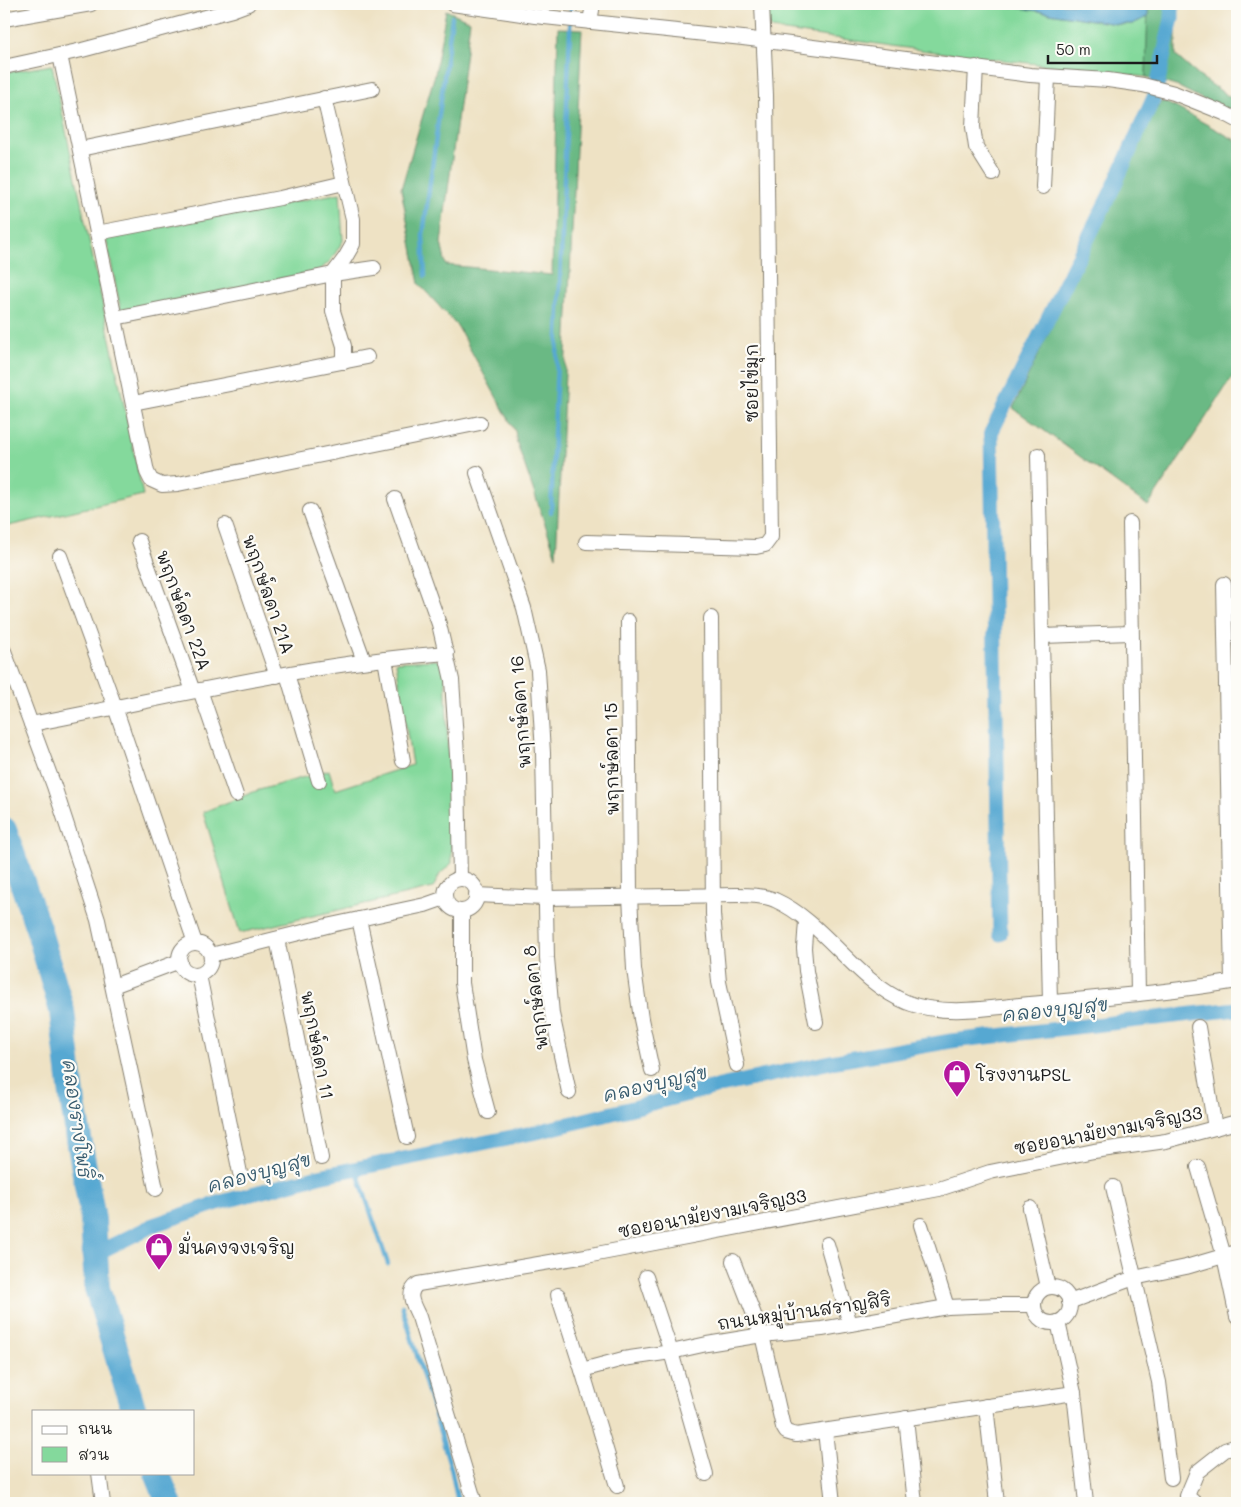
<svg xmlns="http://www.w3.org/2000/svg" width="1241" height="1507" viewBox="0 0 1241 1507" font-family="Mali,'Playpen Sans Thai',sans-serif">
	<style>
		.green { fill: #84d99c; stroke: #507a5c }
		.forest { fill: #6bb984; stroke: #446a50 }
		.water { fill: #57a8d2; stroke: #3a6277 }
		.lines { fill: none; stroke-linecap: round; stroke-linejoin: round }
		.stream { stroke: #57a8d2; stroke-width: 4.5 }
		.canal { stroke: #57a8d2; stroke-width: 15 }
		.river { stroke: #57a8d2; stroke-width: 26 }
		.minor-casing { stroke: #857f70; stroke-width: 16 }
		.minor { stroke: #fff; stroke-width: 14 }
		.labels { text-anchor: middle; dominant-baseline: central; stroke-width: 4.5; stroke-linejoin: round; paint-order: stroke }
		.street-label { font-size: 18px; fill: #1c1c1c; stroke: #fdfcf7 }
		.poi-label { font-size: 18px; fill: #1c1c1c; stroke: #fdfcf7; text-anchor: start }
		.water-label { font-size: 19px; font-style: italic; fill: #375b6e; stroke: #fdfcf7 }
	</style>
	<rect width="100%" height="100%" fill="#fdfcf7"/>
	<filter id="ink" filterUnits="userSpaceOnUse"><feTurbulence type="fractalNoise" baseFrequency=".02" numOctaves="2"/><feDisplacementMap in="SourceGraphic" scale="10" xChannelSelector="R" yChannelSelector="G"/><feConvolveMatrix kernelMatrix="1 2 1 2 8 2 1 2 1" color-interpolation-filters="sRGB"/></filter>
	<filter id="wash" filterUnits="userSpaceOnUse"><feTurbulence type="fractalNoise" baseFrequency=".0096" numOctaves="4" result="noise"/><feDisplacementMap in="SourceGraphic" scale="20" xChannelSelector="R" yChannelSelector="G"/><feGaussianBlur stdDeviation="1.12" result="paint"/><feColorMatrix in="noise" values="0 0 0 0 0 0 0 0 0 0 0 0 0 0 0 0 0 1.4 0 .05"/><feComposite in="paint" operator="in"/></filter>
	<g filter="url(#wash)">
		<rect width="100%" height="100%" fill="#eee2c4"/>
		<g class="green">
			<polygon points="768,4 996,4 1116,24 1132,24 1148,17 1146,77 928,51 771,29 767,20"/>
			<polygon points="52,65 143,495 4,527 4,73"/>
			<polygon points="340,193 343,241 331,260 319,271 121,311 106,238"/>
			<polygon points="436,660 441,662 445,669 452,863 440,874 433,888 240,933 203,812 256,791 329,770 335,790 412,765 396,662"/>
		</g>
		<g class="forest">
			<polygon points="1148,4 1176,4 1176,56 1199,76 1237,102 1237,117 1179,87 1146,77"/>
			<polygon points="446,10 470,21 441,243 446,265 552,275 558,28 582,29 556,556 517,443 515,431 458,327 419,284 401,189 435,74"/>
			<polygon points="1162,101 1177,108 1237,141 1237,370 1148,506 1013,408 1152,115"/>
		</g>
		<polygon class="water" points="996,4 1148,4 1148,17 1132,24 1116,24"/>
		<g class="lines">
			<g class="stream">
				<polyline points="425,276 423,235 452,17"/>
				<polyline points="551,512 571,4"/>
				<polyline points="356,1169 388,1264"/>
				<polyline points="402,1306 451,1468 458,1503"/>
			</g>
			<g class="canal">
				<polyline points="1000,934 991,433 1114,186 1155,95 1172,18 1172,4"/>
				<polyline points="95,1254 156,1224 218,1203 319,1176 537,1132 720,1086 831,1062 951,1041 1237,1009"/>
			</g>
			<g class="river">
				<polyline points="4,830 38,928 62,1011 73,1104 93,1220 97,1288 134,1411"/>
				<polyline points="157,1473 169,1503"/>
			</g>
		</g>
	</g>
	<g filter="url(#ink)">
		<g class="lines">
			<defs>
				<g id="minor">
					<polyline points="452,4 535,16 743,38 1030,75 1108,80 1143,85 1174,93 1224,113 1237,120"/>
					<polyline points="4,19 91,4"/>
					<polyline points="590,22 593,4"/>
					<polyline points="60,55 147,472 151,480 162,485 178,484 480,423"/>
					<polyline points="4,67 82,50 232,10 248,4"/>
					<polyline points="976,67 973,127 976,147 993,174"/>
					<polyline points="324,98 353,219 353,244 345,258 333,274 333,311 344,346 344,362"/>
					<polyline points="80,149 372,89"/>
					<polyline points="1043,187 1048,77"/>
					<polyline points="97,233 280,198 344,183"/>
					<polyline points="115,318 333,274 374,268"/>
					<polyline points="133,403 367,357"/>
					<polyline points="1038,455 1050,1002"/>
					<polyline points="477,473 524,608 538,670 543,753 547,958 552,1014 569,1092"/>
					<polyline points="395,499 439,624 452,680 458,770 460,879"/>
					<polyline points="310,511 364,661"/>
					<polyline points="1130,523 1138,994"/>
					<polyline points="225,525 277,676"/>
					<polyline points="139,541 193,691"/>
					<polyline points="586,542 756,547 765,545 771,537 766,95 762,4"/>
					<polyline points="60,556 115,707 195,943"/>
					<polyline points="1224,584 1232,982"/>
					<polyline points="711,618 713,914 719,982 737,1065"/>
					<polyline points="628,621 630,897 634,969 641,1019 652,1070"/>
					<polyline points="1042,636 1131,633"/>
					<polyline points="4,651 54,786 98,920 156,1189"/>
					<polyline points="385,659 403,761"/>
					<polyline points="287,674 319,781"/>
					<polyline points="200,690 236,795"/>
					<path d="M31,724C169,698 307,663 447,653"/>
					<circle cx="461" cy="895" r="16"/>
					<path d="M476,895L545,898L737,895C749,895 763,895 775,900C826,923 854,980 906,1002C944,1018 1001,1006 1041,1003C1107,997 1172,992 1237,981"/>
					<polyline points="462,911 462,983 474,1060 488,1112"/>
					<polyline points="359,919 407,1137"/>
					<polyline points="806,921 804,948 806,971 816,1022"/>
					<polyline points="277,939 321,1158"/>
					<circle cx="195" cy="959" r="16"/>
					<polyline points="211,955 331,925 425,905 445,898"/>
					<polyline points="199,975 240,1173"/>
					<polyline points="113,986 180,961"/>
					<polyline points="1198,1027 1215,1128"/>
					<polyline points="1198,1167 1224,1256 1237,1317"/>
					<polyline points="1113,1187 1159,1382 1171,1478"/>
					<polyline points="1030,1208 1048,1287"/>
					<polyline points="921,1225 947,1307"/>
					<polyline points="827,1244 850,1324"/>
					<polyline points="733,1261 762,1335 783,1427 786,1432 796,1435 1074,1393"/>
					<polyline points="646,1277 671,1352 706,1474"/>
					<circle cx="1052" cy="1305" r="18"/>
					<polyline points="558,1295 582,1370 617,1486"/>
					<polyline points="1069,1302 1134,1278 1186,1267 1237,1252"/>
					<polyline points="1058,1322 1074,1393 1086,1503"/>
					<polyline points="582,1370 623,1359 671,1352 707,1344 762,1335 822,1329 947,1307 999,1305 1034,1305"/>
					<polyline points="986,1406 997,1503"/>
					<polyline points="906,1418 915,1503"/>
					<polyline points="825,1431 833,1503"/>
					<polyline points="99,1473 103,1503"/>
					<path d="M475,1503L419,1317C414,1306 405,1293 418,1284L586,1256L939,1189L990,1172L1094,1151L1166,1141L1237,1122"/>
					<polyline points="1195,1503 1187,1496 1197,1472 1225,1450 1237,1446"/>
				</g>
			</defs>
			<use href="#minor" class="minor-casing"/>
			<use href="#minor" class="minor"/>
		</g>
	</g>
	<defs>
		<symbol id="shop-pin" viewBox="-11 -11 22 30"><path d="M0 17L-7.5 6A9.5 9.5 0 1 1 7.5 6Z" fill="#b5179e" stroke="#fdfcf7"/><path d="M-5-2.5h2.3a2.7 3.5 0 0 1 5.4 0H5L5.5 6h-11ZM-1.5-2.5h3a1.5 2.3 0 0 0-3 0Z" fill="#fff"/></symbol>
	</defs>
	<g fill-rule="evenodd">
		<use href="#shop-pin" x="941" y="1058" width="32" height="43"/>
		<use href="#shop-pin" x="143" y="1231" width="32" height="43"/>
	</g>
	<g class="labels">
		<g class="street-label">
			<text transform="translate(751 383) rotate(-90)">ซอยไข่มุก</text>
			<text transform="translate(269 594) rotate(71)">พฤกษ์ลดา 21A</text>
			<text transform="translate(184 610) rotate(70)">พฤกษ์ลดา 22A</text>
			<text transform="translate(520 712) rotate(-94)">พฤกษ์ลดา 16</text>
			<text transform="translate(611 759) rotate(-91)">พฤกษ์ลดา 15</text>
			<text transform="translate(535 998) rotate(-97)">พฤกษ์ลดา 8</text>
			<text transform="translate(318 1045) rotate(79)">พฤกษ์ลดา 11</text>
			<text transform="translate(1108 1130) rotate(-11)">ซอยอนามัยงามเจริญ33</text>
			<text transform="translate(712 1213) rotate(-11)">ซอยอนามัยงามเจริญ33</text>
			<text transform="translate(804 1311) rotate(-8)">ถนนหมู่บ้านสราญสิริ</text>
		</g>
		<g class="poi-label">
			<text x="976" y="1074">โรงงานPSL</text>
			<text x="178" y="1247">มั่นคงจงเจริญ</text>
		</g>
		<g class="water-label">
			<text transform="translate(1055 1009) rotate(-6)">คลองบุญสุข</text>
			<text transform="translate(655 1083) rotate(-13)">คลองบุญสุข</text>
			<text transform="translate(78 1119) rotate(82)">คลองรางโพธิ์</text>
			<text transform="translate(259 1172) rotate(-15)">คลองบุญสุข</text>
		</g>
	</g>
	<rect width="1241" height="1507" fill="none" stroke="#fdfcf7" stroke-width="20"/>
	<rect x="32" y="1410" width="162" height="65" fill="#fdfcf7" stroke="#a3a29f"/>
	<rect x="42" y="1426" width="25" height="8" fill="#ffffff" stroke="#a3a29f"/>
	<text x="78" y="1434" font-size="15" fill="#1c1c1c">ถนน</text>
	<rect x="42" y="1447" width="25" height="15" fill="#84d99c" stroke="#a3a29f"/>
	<text x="78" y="1460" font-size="15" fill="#1c1c1c">สวน</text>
	<path d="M1048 55v8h109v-8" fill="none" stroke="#1c1c1c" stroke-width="2.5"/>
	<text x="1056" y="55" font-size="15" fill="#1c1c1c" stroke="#fdfcf7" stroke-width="4" paint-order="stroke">50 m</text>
</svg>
